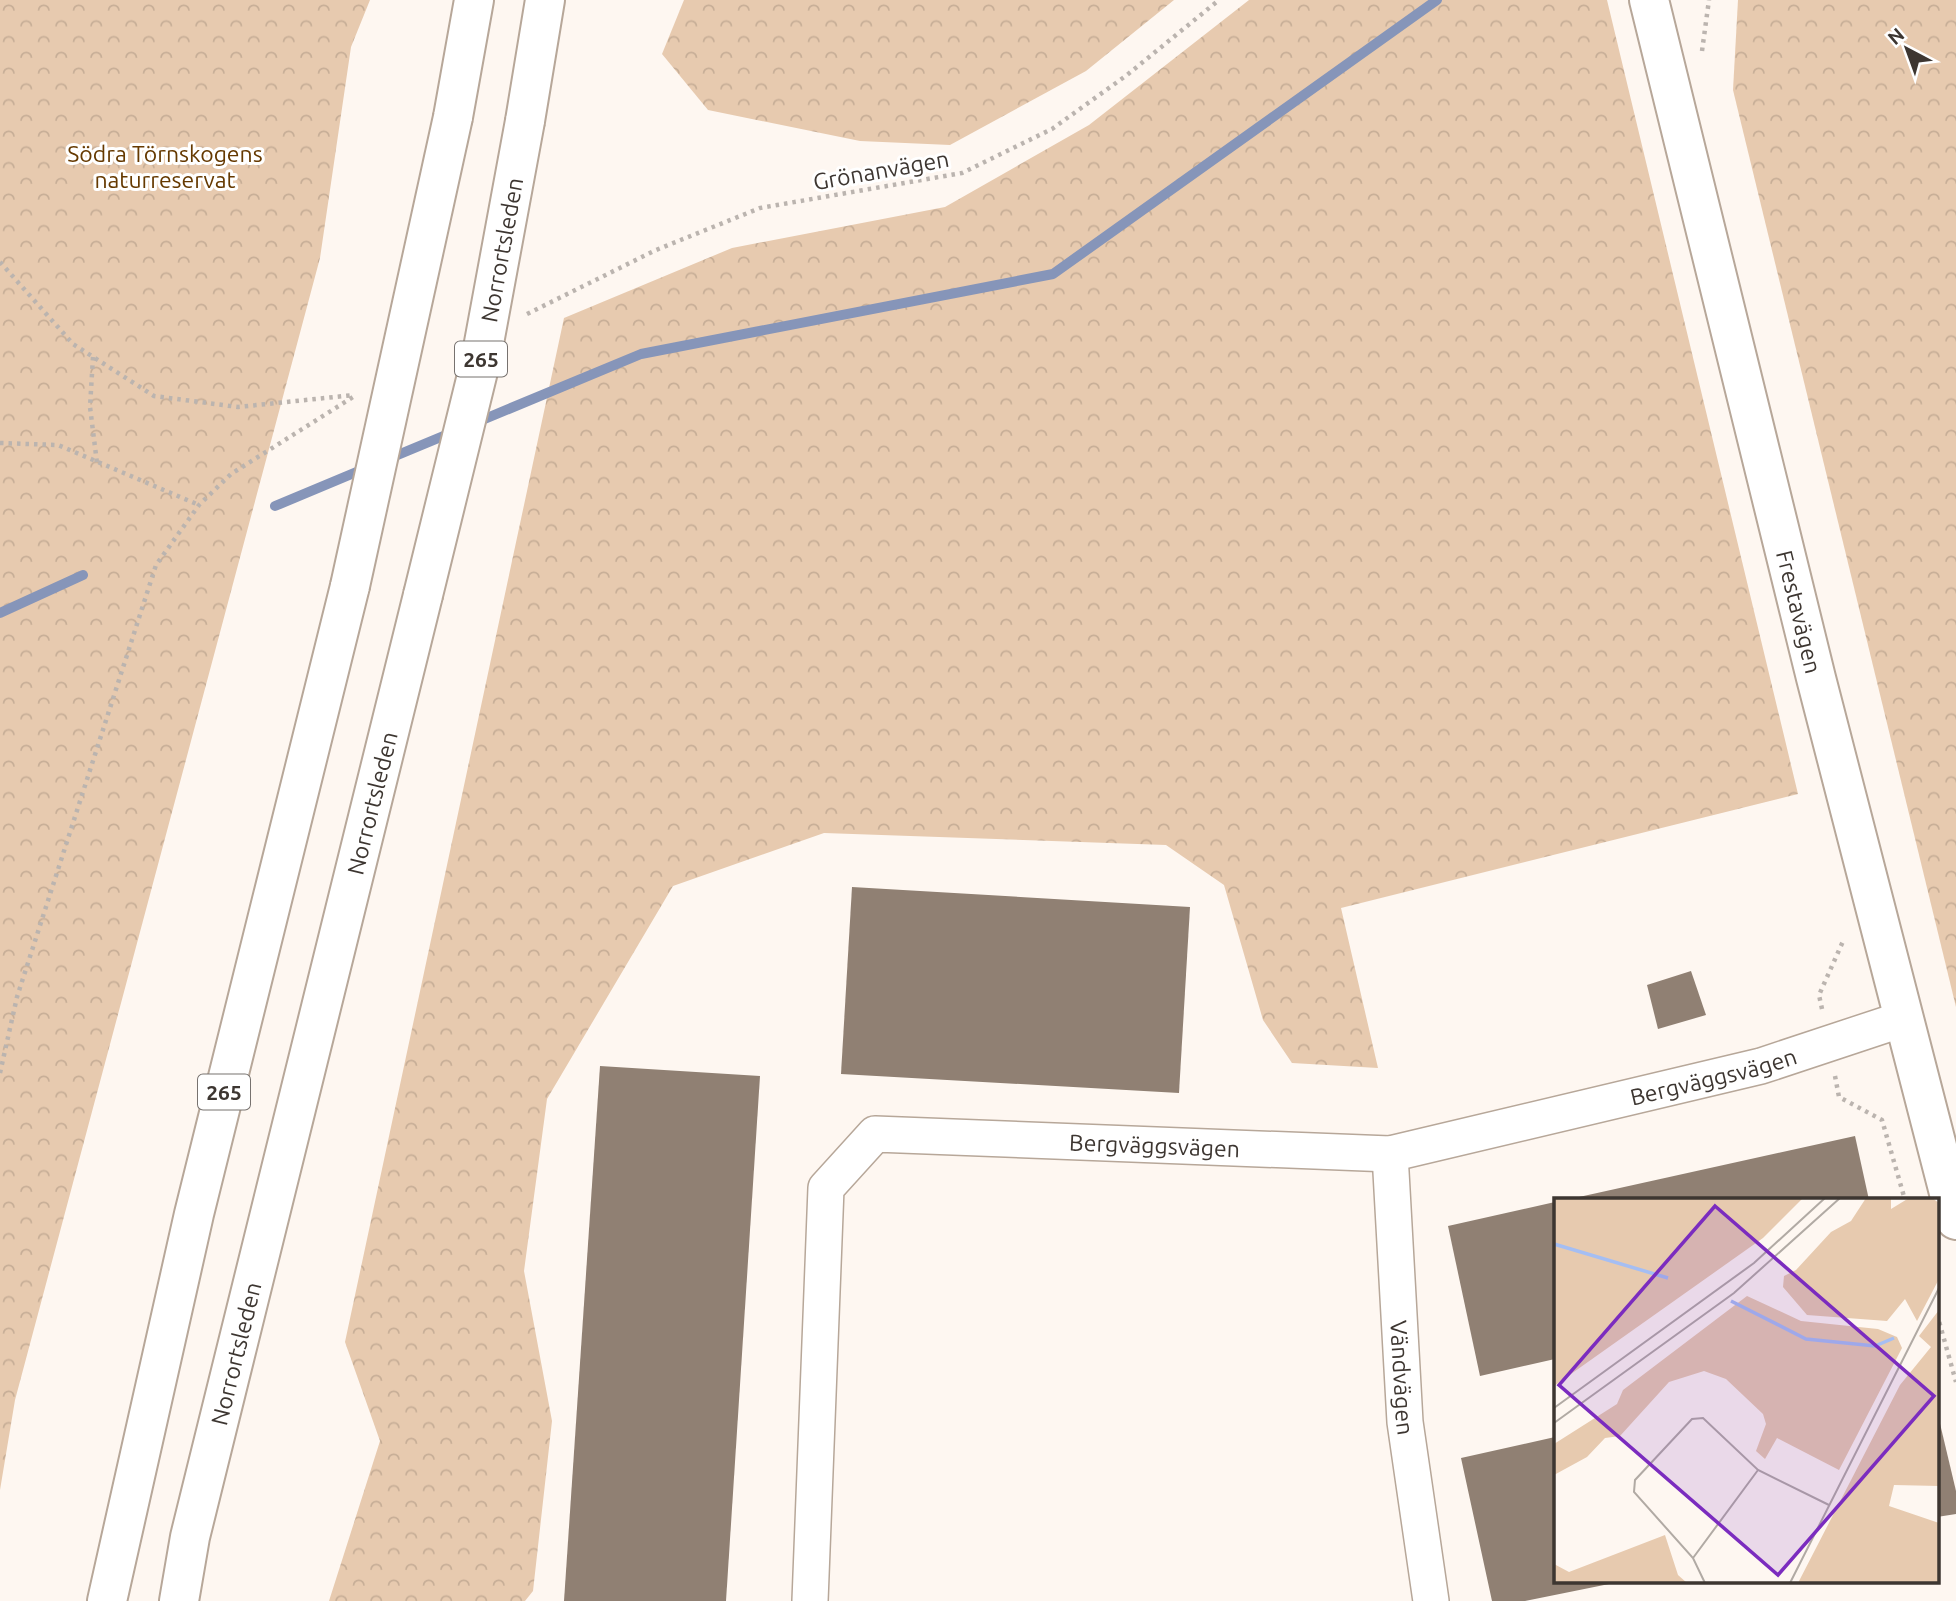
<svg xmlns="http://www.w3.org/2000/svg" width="1956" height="1601" viewBox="0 0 1956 1601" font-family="Ubuntu,sans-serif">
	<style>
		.forest { fill: url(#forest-crowns) }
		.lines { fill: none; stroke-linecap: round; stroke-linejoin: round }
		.stream { stroke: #8695b9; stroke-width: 10 }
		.building { fill: #908073 }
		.street-casing { stroke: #b7a799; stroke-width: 38 }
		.secondary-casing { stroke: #b7a799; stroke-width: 42 }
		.highway-casing { stroke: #b7a799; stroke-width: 42 }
		.path { stroke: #bbb4af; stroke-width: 4.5; stroke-dasharray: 3.5 5; stroke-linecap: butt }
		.street { stroke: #fff; stroke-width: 35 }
		.secondary { stroke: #fff; stroke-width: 38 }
		.highway { stroke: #fff; stroke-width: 38 }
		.highway-bridge-casing { stroke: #b7a799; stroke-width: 42; stroke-linecap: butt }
		.highway-bridge { stroke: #fff; stroke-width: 38 }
		.labels { text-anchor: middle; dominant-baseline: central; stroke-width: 6; stroke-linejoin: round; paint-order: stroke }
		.shield { fill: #fff; stroke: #77726f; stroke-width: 2 }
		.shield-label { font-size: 21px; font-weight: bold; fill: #3d3631 }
		.park-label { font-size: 23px; fill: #653900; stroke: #fff }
		.street-label { font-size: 23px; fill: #3d3631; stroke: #fff }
		.inset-river { fill: none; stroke: #a5bef3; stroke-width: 3.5 }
		.inset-road { fill: none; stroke: #b1aaa4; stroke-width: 2 }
		.view { fill: #7b2cbf; fill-opacity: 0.15; stroke: #7b2cbf; stroke-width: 3.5 }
		.inset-edge { fill: none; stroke: #3d3631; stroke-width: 3.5 }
	</style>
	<defs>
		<pattern id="forest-crowns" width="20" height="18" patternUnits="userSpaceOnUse" patternTransform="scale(1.75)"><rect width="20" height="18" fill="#e7caaf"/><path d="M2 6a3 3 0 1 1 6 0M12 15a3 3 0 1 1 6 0" fill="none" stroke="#c7ae97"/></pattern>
	</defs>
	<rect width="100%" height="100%" fill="#fef7f1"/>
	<g class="forest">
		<polygon points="0,0 370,0 351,47 320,258 15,1400 0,1490"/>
		<polygon points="684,0 1174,0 1086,71 950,145 860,141 708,110 662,54"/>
		<polygon points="1249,0 1607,0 1798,794 1341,908 1378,1068 1292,1063 1263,1020 1224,885 1166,845 824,833 673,886 547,1099 524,1271 552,1421 533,1591 525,1601 329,1601 380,1441 345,1342 564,318 732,248 945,207 1089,125"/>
		<polygon points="1738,0 1956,0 1956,1007 1733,90"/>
	</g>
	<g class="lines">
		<g class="stream">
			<polyline points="475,423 641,354 1053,274 1437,0"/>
			<polyline points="388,459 453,432"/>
			<polyline points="275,506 366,468"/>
			<polyline points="0,613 83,575"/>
		</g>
	</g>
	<g class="building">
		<polygon points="852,887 1190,907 1179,1093 841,1074"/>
		<polygon points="1691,971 1706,1015 1658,1029 1647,985"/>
		<polygon points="600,1066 760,1076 726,1601 564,1601"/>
		<polygon points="1855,1136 1869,1200 1571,1200 1570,1199"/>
		<polygon points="1555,1202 1555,1359 1480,1376 1448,1226"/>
		<polygon points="1937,1411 1956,1491 1956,1514 1937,1517"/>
		<polygon points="1555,1437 1555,1582 1614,1583 1525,1601 1492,1601 1461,1458"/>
	</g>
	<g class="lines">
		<defs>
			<g id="street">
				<path id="s1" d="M1390,1154L1405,1422L1431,1601"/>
				<path id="s2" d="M810,1601L826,1188L875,1134L1390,1154L1761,1066L1903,1019"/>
			</g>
			<g id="secondary">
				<path id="s3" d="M1649,0L1816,678L1956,1220"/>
			</g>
			<g id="highway">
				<polyline points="453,117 474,0"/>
				<polyline points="525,121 545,0"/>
				<polyline points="107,1601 194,1214 350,586"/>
				<path id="s4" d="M179,1601L190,1537L423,595"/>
			</g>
		</defs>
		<use href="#street" class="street-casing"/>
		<use href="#secondary" class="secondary-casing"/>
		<use href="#highway" class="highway-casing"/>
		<g class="path">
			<polyline points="1702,51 1709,0"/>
			<polyline points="0,262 73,344 154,396 238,407 354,395"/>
			<polyline points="527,314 656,250 760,208 962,173 1052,129 1127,75 1219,0"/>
			<polyline points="93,357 90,407 97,463"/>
			<polyline points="0,443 58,445 199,505"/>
			<polyline points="1822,1009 1819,995 1844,939"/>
			<polyline points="0,1073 17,997 156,565 199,505 231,474 353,397"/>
			<polyline points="1835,1076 1839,1097 1882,1120 1905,1200"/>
			<polyline points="1937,1314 1956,1382"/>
		</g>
		<use href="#street" class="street"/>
		<use href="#secondary" class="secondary"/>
		<use href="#highway" class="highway"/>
		<defs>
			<g id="highway-bridge">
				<polyline points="350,586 453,117"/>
				<path id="s5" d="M423,595L481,359L525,121"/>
			</g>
		</defs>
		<use href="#highway-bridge" class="highway-bridge-casing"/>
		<use href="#highway-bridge" class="highway-bridge"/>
	</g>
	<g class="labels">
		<g class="shield">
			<rect x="455" y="341.5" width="52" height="35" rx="5"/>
			<rect x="198" y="1074.5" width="52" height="35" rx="5"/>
		</g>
		<g class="shield-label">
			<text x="481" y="359">265</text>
			<text x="224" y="1092">265</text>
		</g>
		<g class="park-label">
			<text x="165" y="153">Södra Törnskogens<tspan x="165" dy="26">naturreservat</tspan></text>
		</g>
		<g class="street-label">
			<text transform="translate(881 170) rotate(-10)">Grönanvägen</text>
			<text stroke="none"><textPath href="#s5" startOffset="354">Norrortsleden</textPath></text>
			<text stroke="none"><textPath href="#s3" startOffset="630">Frestavägen</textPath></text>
			<text stroke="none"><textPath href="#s4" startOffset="821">Norrortsleden</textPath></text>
			<text stroke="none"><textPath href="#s2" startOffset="1334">Bergväggsvägen</textPath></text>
			<text stroke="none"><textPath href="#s2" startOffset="766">Bergväggsvägen</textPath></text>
			<text stroke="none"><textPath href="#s4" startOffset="254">Norrortsleden</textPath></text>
			<text stroke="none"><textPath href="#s1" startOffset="224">Vändvägen</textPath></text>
		</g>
	</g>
	<g transform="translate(1554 1198)">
		<rect width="385" height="385" fill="#fef7f1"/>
		<path d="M0,0H249L209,40L0,188ZM312,0H337V11L355,0H378L385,5V81L363,123L351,101L333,123L253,117L229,89L230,78L242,72L277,34L297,23ZM193,98L247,123L324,131L343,139L348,150L285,272L223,240L211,261L202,253L212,226L209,216L172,181L150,173L115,184L66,238L51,240L33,259L0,277V246L63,206L69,192ZM385,112V288L340,287L335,308L385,325V385H244L346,187L377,149L365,138ZM111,337L124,377L133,385H0V366L15,374Z" fill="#e7caaf"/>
		<path class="inset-river" d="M0,46L114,80M177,103L252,141L321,148L340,140"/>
		<path class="inset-road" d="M0,210L200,65L271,0M0,225L180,95L286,0M139,360L204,272M151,385L139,360L80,294L81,282L138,221L149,220L204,272L275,307M236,385L385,90"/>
		<path class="view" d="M161,8L380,198L224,377L5,187Z"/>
		<rect width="385" height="385" class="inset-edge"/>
	</g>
	<g transform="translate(1907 49) rotate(319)" stroke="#ffffff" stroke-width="5" paint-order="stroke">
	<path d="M0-5L12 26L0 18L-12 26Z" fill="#3d3631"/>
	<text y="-10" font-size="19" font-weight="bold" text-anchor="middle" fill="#3d3631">N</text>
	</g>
</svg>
